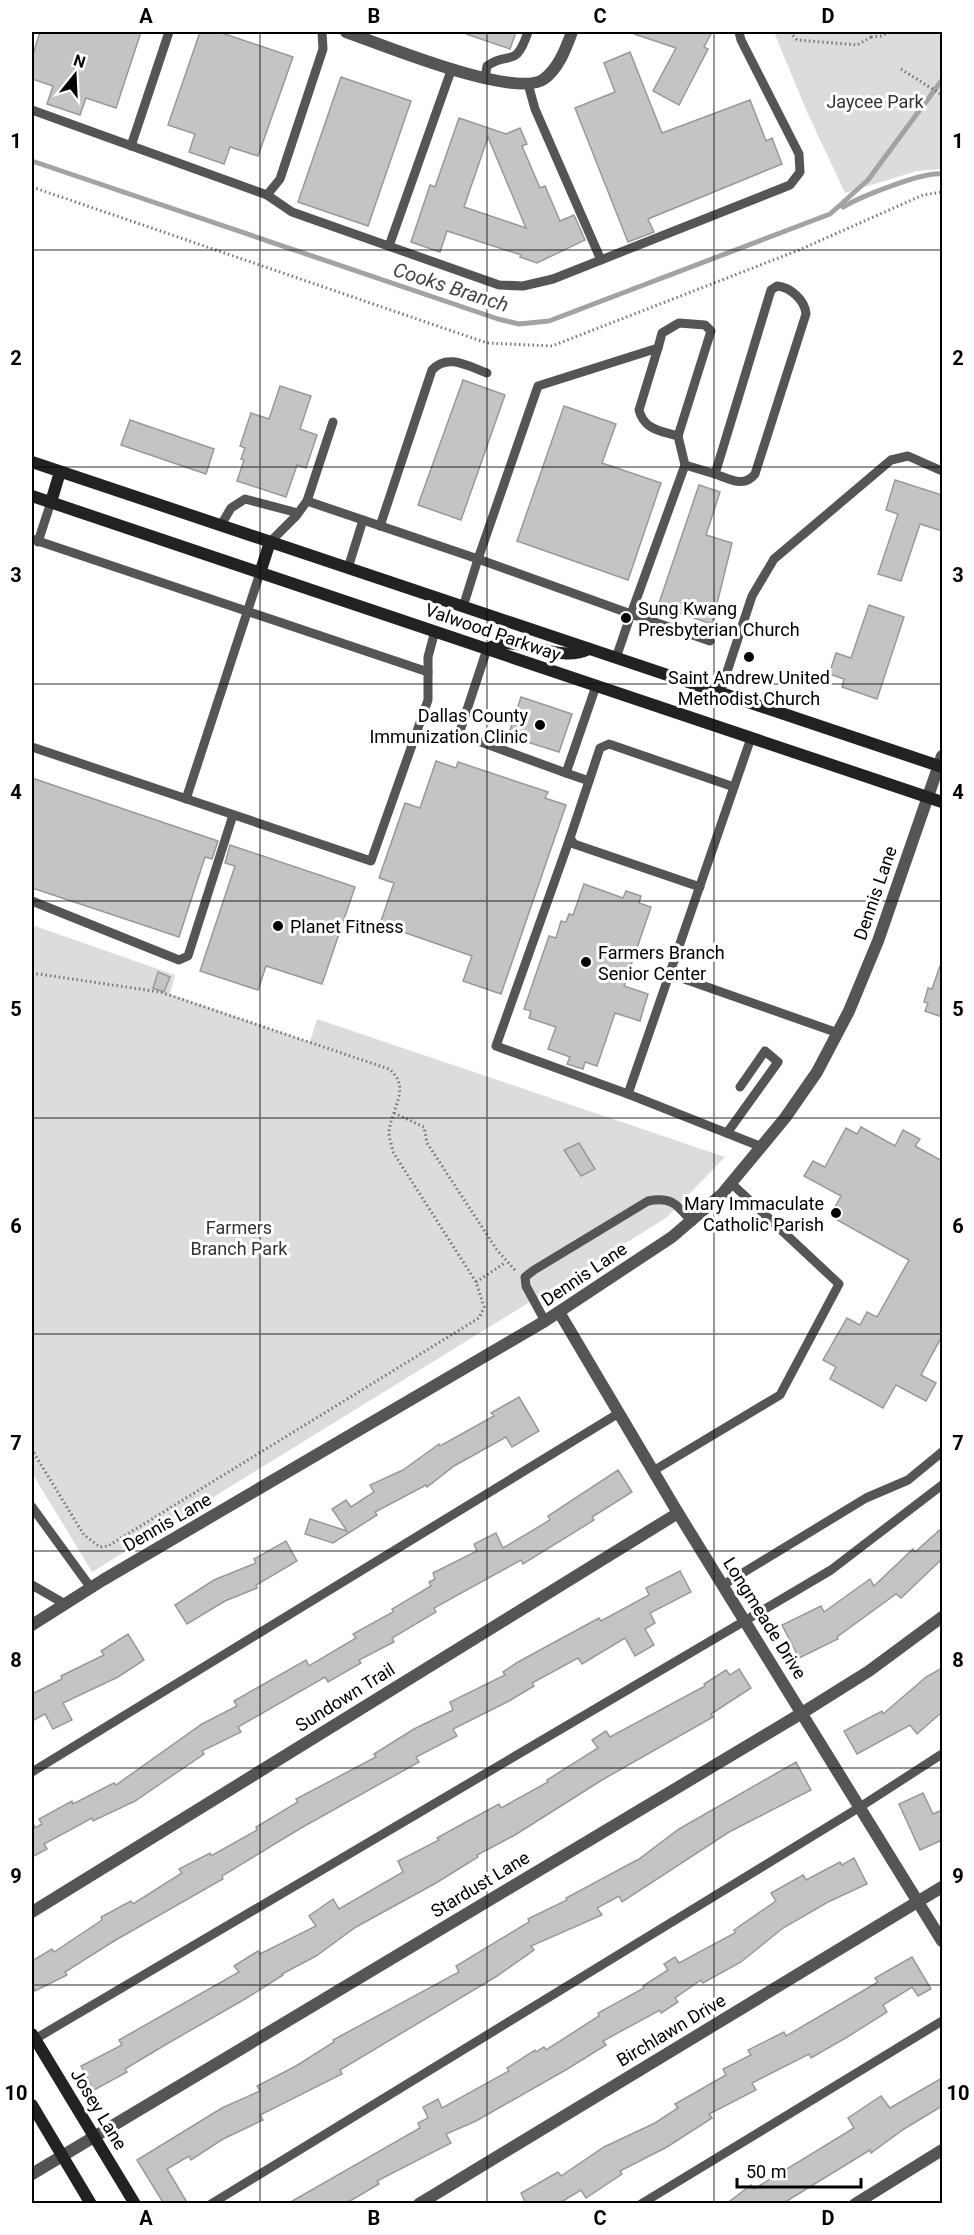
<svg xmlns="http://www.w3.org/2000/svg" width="974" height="2235" viewBox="0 0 974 2235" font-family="Roboto,sans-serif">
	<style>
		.green { fill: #dcdcdc }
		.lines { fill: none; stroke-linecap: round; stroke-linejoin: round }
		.stream { stroke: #a3a3a3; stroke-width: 5 }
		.building { fill: #c4c4c4; stroke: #999; stroke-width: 1.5; fill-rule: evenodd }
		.path { stroke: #777; stroke-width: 3; stroke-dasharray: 1.5 3; stroke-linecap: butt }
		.service { stroke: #555; stroke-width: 9 }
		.minor { stroke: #555; stroke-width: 12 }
		.tertiary { stroke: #555; stroke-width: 12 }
		.secondary { stroke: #222; stroke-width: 12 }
		.grid { fill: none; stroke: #000; stroke-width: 1.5; stroke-opacity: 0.55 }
		.poi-dot { fill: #000; stroke: #fff; stroke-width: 2 }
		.labels { text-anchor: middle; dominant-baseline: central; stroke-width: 6; stroke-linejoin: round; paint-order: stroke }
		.park-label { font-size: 18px; fill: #333; stroke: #fff }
		.poi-label { font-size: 18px; fill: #000; stroke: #fff; text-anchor: start }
		.street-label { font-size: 18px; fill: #000; stroke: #fff }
		.water-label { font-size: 20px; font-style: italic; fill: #444; stroke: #fff }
		.neatline { fill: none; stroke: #000; stroke-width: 2 }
		.grid-label { font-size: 20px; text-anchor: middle; font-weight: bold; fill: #000 }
	</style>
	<rect width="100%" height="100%" fill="#fff"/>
	<g class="green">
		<polygon points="774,32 942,32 942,169 917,171 845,193 807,112"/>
		<polygon points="32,925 175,975 170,994 310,1042 317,1019 725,1157 666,1218 92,1572 32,1473"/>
	</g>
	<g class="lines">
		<g class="stream">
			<polyline points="32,161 498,319 519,324 549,321 830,214 868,180 942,80"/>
			<path d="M843,207C860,197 924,171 942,174"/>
		</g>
	</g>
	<g class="building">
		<polygon points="40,32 141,32 116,108 86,98 80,115 47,104 53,86 32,79 32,57"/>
		<polygon points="200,32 219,32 293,57 258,156 230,147 224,164 189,152 195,134 168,125"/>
		<polygon points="466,32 516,32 510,49 466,34"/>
		<polygon points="634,32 712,32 704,47 708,49 679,105 653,91 676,48 634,34"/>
		<polygon points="630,52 662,133 750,100 766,141 772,138 782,164 648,219 654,232 628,242 575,108 615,92 604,63"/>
		<polygon points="341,77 411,101 368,226 298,202"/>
		<path d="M459,118L506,134L520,128L527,144L522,146L540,188L545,186L560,221L574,215L585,240L537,263L520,257L521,255L447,231L440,252L411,242L430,185L435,187ZM488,137L526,228L464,207Z"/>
		<polygon points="463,380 505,395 461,520 418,505"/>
		<polygon points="280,386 311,396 300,429 317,435 306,468 297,465 286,497 237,481 244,460 241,459 245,448 240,446 251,413 269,419"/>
		<polygon points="564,406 616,424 602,463 661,483 628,580 517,541"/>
		<polygon points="130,420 214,449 206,474 121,445"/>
		<polygon points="895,480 942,495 942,531 920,524 901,581 878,574 898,514 886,510"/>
		<polygon points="699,485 720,492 706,535 732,543 712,624 658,606"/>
		<polygon points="869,605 904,617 877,699 842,687 844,679 829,674 836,653 851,658"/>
		<polygon points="521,697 572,714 559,752 508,736"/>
		<polygon points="436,761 456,768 458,762 548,792 545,798 566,805 501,994 463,981 472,956 380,924 394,883 379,878 405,803 420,808"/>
		<polygon points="32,778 218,841 212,859 205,857 179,937 32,888"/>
		<polygon points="230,845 355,887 322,984 266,966 258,990 200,971 235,866 225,863"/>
		<polygon points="584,884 623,898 626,891 641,896 639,903 651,907 624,986 648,994 640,1021 615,1013 597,1066 585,1062 583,1069 567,1064 570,1057 548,1049 556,1027 529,1018 531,1011 524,1009 549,936 556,938 561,921 566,922 569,914 573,915"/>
		<polygon points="940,966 942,966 942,1017 925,1011 928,1003 924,1002 928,988 932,989"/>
		<polygon points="158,972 170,977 164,992 153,988"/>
		<polygon points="861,1127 895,1146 903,1130 920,1139 915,1146 942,1161 942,1336 921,1375 936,1383 926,1401 896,1385 883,1408 830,1379 836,1367 823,1360 847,1318 860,1325 867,1312 877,1317 909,1260 830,1216 841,1196 804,1176 813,1161 825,1167 846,1128 857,1134"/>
		<polygon points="579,1143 595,1169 581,1176 564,1150"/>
		<polygon points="519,1397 539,1431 512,1447 506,1437 454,1466 427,1487 426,1485 375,1512 377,1515 333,1543 305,1534 310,1519 347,1531 332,1509 346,1500 351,1507 374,1492 370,1485 403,1470 439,1444 440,1446 494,1416 491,1413"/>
		<polygon points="618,1470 632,1492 592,1517 594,1520 523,1564 521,1560 434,1608 436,1612 392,1638 394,1642 359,1660 361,1663 328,1682 325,1677 238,1727 241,1732 202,1751 204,1754 135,1801 93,1821 92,1818 44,1844 47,1849 32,1857 32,1820 35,1828 42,1824 39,1819 72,1801 73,1804 114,1783 116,1785 202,1724 237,1706 234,1701 306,1660 309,1666 356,1638 353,1634 393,1612 392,1609 431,1586 429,1582 435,1579 433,1573 477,1551 474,1544 496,1533 503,1548 550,1520 548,1516"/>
		<polygon points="942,1528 942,1559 901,1598 896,1594 837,1637 838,1639 799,1658 782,1625 821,1606 824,1612 870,1579 874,1586 913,1549 915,1552"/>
		<polygon points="286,1541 297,1561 256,1585 257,1588 225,1601 187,1624 175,1605 214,1580 256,1563 254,1559"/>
		<polygon points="680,1571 691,1592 650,1613 655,1623 645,1629 654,1645 635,1656 625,1638 582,1664 578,1658 532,1683 534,1686 509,1701 453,1729 457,1736 416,1757 419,1762 301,1828 222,1876 223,1879 114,1941 65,1972 67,1975 35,1991 32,1984 32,1961 52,1949 54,1952 102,1920 101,1917 131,1901 133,1904 182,1873 179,1869 210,1853 211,1856 257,1830 256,1827 298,1802 296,1799 376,1757 374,1754 414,1729 453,1710 450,1702 505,1675 503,1672 518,1662 599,1618 601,1621 649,1595 646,1588"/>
		<polygon points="128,1634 144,1660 118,1677 63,1703 72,1720 53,1729 45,1714 32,1721 32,1694 62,1679 61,1676 104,1655 101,1651"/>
		<polygon points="942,1668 942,1712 917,1734 910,1725 857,1754 844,1731 882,1711 883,1714 926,1677"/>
		<polygon points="739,1669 751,1688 711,1714 713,1717 602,1780 515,1835 477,1855 478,1857 436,1883 356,1927 316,1956 282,1974 283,1975 245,1999 165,2045 125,2069 127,2072 94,2090 81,2066 122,2045 119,2040 239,1972 234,1966 258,1951 260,1954 316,1926 309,1916 333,1899 339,1909 403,1872 398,1861 439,1840 437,1838 466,1822 499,1804 501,1808 548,1782 547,1780 598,1748 592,1740 606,1731 610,1737 705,1686 704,1684 726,1670 730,1675"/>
		<polygon points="796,1762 811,1790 729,1832 622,1902 619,1896 597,1908 602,1915 531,1946 534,1950 497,1976 340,2070 342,2074 260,2115 263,2120 223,2139 191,2160 189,2156 167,2169 188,2204 164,2204 137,2160 222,2108 260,2091 257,2086 296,2066 334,2042 333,2040 459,1972 456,1966 529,1922 528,1919 567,1900 566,1898 639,1859 679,1829"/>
		<polygon points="923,1793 933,1814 942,1810 942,1840 920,1850 899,1804"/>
		<polygon points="854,1858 867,1884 828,1902 783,1928 741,1962 703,1983 701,1980 675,1998 678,2002 661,2013 660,2010 603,2041 606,2045 569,2068 476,2121 446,2134 451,2143 377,2181 379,2184 345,2204 287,2204 420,2128 418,2123 428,2118 423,2107 438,2099 442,2108 509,2071 507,2068 535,2050 536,2052 544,2047 546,2050 599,2016 598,2013 644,1988 643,1986 668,1970 664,1964 675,1957 679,1963 735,1933 734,1930 776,1901 771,1893 803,1875 806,1880 840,1862 842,1865"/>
		<polygon points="912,1957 931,1989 918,1996 912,1987 883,2005 887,2012 849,2036 811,2058 809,2054 752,2083 756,2090 709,2114 712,2118 667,2147 620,2171 622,2174 586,2198 581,2190 558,2204 526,2204 521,2193 558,2172 561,2176 604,2147 655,2123 678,2108 675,2104 726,2075 723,2069 751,2055 748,2050 784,2032 786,2036 878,1982 875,1978"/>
		<polygon points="942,2078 942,2106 904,2129 871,2153 870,2150 782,2204 726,2204 751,2185 754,2189 854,2128 848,2118 881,2096 890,2108"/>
	</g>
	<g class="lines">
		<g class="path">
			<polyline points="780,32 790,33"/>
			<polyline points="790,32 797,40 857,45 871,37 870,32"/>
			<polyline points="871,37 882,36 889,32"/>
			<polyline points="901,69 942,95"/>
			<polyline points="32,187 487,343 552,346 799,250 923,195 942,192"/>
			<path d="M32,973L160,992L389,1069C412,1087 391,1109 389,1132C389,1138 392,1146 393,1152L476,1282L484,1307L479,1318L108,1546L100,1547L84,1535L32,1450"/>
			<polyline points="394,1113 424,1127 427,1143 497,1250 515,1270"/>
			<polyline points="476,1282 506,1262"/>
		</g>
		<g class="service">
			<path d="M485,78L487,66C510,50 515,70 528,32"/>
			<polyline points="528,84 535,109 601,260"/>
			<polyline points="32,110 267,195 292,212 499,285 523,286 553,279 790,185 800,172 799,154 741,40 739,32"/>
			<polyline points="131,146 169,32"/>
			<polyline points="267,195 280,179 323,49 322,32"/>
			<polyline points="389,246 452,68"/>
			<path d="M777,286C790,287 805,300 806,314L755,474C744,488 730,479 715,474L771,290Z"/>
			<polyline points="658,348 662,333 679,323 705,325 711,331 678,436"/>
			<polyline points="685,465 631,614 710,641"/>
			<polyline points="307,501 478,559 463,607"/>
			<polyline points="221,525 231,508 245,499 298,513"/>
			<path d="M380,526L432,370C447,353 468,366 487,373"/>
			<polyline points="32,539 428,672"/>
			<polyline points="38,542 51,502"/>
			<polyline points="270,542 296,516 307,501 333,422"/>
			<polyline points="348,568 363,520"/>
			<polyline points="487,649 459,734 566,773 596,686"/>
			<path d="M616,658L631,614L478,559L538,386L658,348L639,410C644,430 661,431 678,436L685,465L715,474"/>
			<polyline points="720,693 752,596 774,559 891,460 908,456 942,471"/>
			<polyline points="751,738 628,1094 762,1147"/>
			<polyline points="32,747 371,861 428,700 428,657 435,631"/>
			<polyline points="566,773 589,781 570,838 574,844 700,887"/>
			<polyline points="589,781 600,748 609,744 734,787"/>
			<polyline points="186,799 260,573"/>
			<polyline points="570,838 496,1046 628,1094"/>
			<polyline points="32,901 179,960 188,956 233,815"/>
			<polyline points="670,974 838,1033"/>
			<polyline points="727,1133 778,1062 765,1051 740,1087"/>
			<path d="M545,1321L526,1286L525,1277L534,1270L648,1201C672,1196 677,1205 692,1222"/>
			<polyline points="653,1471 780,1395 839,1284 731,1183"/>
			<polyline points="32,1507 91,1588"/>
			<polyline points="32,1585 65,1604"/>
			<polyline points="723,1585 866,1498 908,1480 942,1452"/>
			<polyline points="32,1772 619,1413"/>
			<polyline points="35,2039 831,1570 942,1485"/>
			<polyline points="211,2204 860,1807 942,1754"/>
			<polyline points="641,2204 942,2021"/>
		</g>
		<g class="minor">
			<path d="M346,32C381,44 515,100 544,79C559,68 566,48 572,32"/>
			<polyline points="559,1312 678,1513 942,1941"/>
			<polyline points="32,1912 678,1513"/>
			<polyline points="32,2174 802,1713 869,1671 942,1617"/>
			<polyline points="419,2204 942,1887"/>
			<polyline points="855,2204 942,2150"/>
		</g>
		<polyline class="tertiary" points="32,1625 103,1580 545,1321 672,1237 722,1194 785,1118 817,1072 849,1011 878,941 942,756"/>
		<g class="secondary">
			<polyline points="32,462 942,767"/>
			<polyline points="32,496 942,802"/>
			<polyline points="51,502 60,472"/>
			<polyline points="260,573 270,542"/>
			<path d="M487,649C521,631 554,665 589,649"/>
			<polyline points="32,2034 135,2204"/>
			<polyline points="32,2105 91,2204"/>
		</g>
	</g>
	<path class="grid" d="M260,32V2204M487,32V2204M714,32V2204M32,250H942M32,467H942M32,684H942M32,901H942M32,1118H942M32,1334H942M32,1551H942M32,1768H942M32,1985H942"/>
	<g class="poi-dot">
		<circle cx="626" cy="618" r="6"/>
		<circle cx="749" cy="657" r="6"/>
		<circle cx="540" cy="725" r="6"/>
		<circle cx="278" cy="926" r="6"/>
		<circle cx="586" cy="962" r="6"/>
		<circle cx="836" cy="1213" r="6"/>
	</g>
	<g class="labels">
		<g class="park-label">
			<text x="875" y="101">Jaycee Park</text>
			<text x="239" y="1227">Farmers<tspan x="239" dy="21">Branch Park</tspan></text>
		</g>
		<g class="poi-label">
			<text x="638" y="608">Sung Kwang<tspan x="638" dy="21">Presbyterian Church</tspan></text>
			<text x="749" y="677" text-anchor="middle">Saint Andrew United<tspan x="749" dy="21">Methodist Church</tspan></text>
			<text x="528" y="715" text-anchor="end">Dallas County<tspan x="528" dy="21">Immunization Clinic</tspan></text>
			<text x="290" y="926">Planet Fitness</text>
			<text x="598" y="952">Farmers Branch<tspan x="598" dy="21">Senior Center</tspan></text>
			<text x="824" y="1203" text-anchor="end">Mary Immaculate<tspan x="824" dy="21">Catholic Parish</tspan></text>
		</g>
		<g class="street-label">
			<text transform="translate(493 632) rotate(19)">Valwood Parkway</text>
			<text transform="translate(875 893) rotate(-71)">Dennis Lane</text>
			<text transform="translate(584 1274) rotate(-34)">Dennis Lane</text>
			<text transform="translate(167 1522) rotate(-30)">Dennis Lane</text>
			<text transform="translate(765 1618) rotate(58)">Longmeade Drive</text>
			<text transform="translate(345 1697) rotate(-32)">Sundown Trail</text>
			<text transform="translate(480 1884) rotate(-31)">Stardust Lane</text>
			<text transform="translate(671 2030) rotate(-31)">Birchlawn Drive</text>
			<text transform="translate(99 2109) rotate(59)">Josey Lane</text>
		</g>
		<g class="water-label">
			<text transform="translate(451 287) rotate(18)">Cooks Branch</text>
		</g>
	</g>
	<rect width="974" height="2235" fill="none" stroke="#ffffff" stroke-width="66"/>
	<g transform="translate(75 75) rotate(18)" stroke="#ffffff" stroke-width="4.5" paint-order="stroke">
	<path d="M0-4.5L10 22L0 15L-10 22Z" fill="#000000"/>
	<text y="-9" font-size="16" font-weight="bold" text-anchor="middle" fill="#000000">N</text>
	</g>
	<path d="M737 2178v9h124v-9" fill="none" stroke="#000000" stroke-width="3"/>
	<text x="746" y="2178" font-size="18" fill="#000000" stroke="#ffffff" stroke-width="4.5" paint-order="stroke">50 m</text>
	<rect x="33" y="33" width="908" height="2169" class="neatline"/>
	<g class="grid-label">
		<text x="146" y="23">A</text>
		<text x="374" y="23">B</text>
		<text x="600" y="23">C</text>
		<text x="828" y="23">D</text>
		<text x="16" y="148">1</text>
		<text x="958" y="148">1</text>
		<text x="16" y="365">2</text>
		<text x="958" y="365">2</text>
		<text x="16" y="582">3</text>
		<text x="958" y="582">3</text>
		<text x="16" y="799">4</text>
		<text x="958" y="799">4</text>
		<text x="16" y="1016">5</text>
		<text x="958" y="1016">5</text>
		<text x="16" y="1233">6</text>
		<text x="958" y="1233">6</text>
		<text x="16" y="1450">7</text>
		<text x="958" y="1450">7</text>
		<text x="16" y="1667">8</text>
		<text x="958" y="1667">8</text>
		<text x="16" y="1883">9</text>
		<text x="958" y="1883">9</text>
		<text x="16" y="2100">10</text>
		<text x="958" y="2100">10</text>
		<text x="146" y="2225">A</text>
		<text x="374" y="2225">B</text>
		<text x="600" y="2225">C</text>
		<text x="828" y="2225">D</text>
	</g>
</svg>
